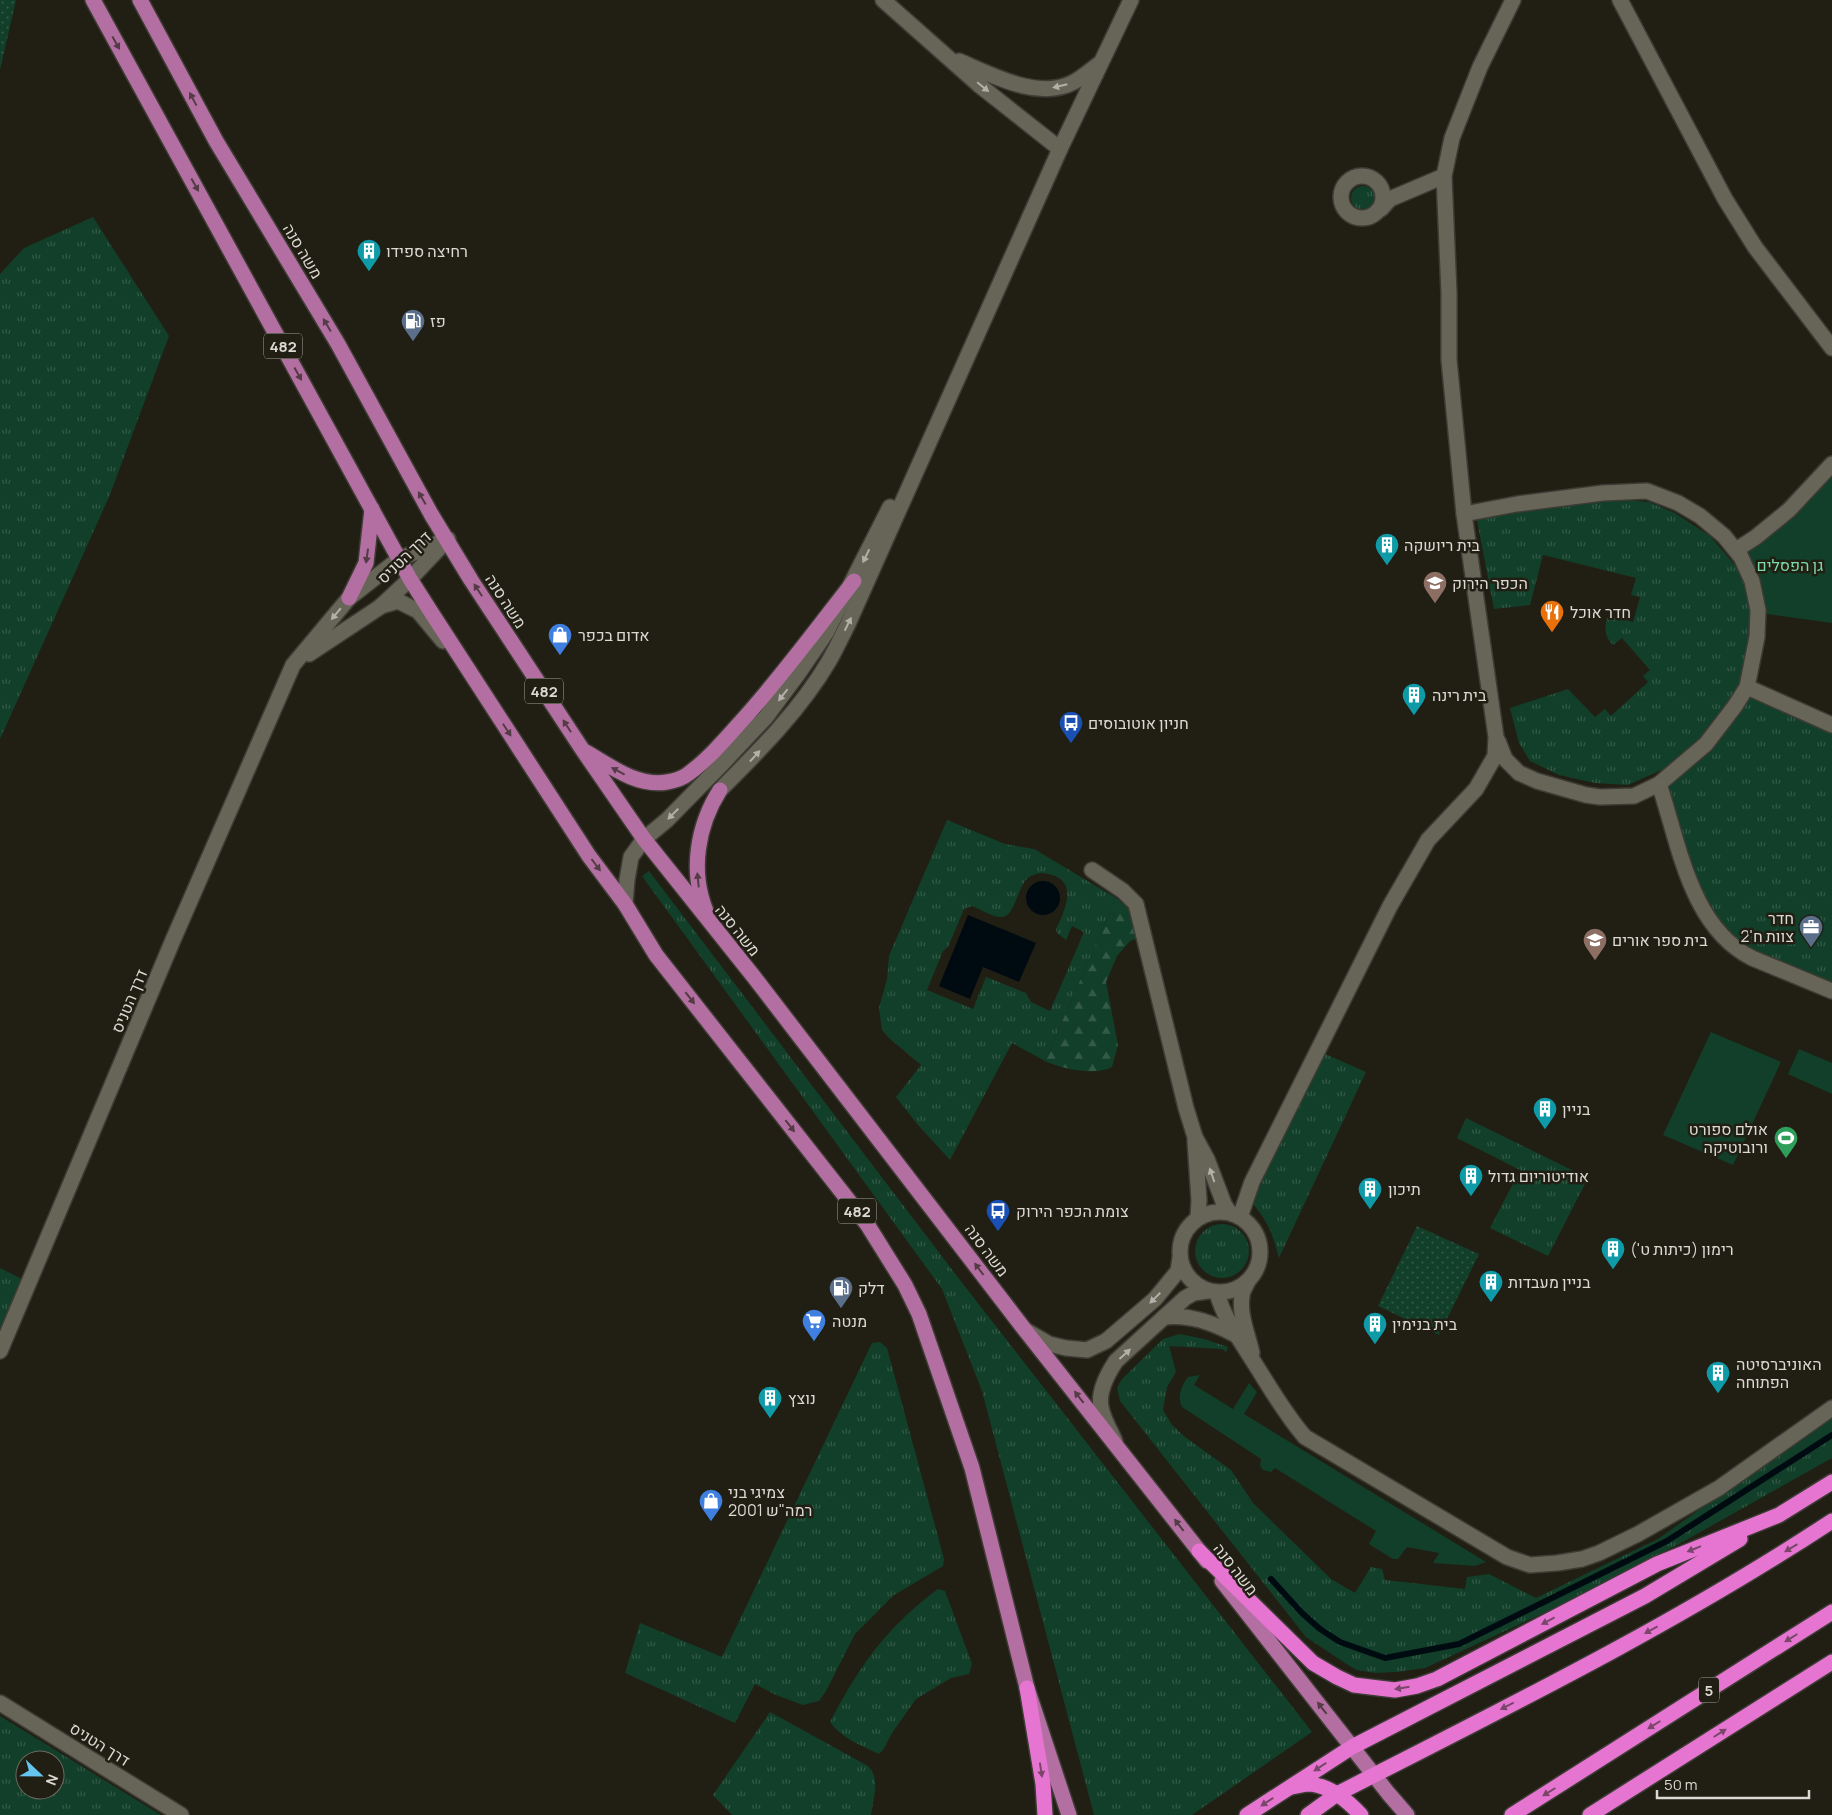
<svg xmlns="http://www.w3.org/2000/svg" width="1832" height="1815" viewBox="0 0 1832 1815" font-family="Manrope,Heebo,sans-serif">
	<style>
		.grass { fill: url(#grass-tufts); fill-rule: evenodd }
		.forest { fill: url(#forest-firs) }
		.park { fill: url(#park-dots) }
		.garden { fill: #113f29 }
		.water { fill: #000b11 }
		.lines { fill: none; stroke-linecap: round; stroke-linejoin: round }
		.stream { stroke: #000b11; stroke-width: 6 }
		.street-casing { stroke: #3d3b34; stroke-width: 18 }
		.primary-casing { stroke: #3d3b34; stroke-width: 18 }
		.highway-casing { stroke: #3d3b34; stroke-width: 18 }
		.street { stroke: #676558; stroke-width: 15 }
		.primary { stroke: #b36fa1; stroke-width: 15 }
		.highway { stroke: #e675d2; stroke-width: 15 }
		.oneway { fill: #543b45 }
		.oneway2 { fill: #b2b0a7 }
		.oneway3 { fill: #7a4669 }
		.labels { text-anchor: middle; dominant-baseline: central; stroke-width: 5; stroke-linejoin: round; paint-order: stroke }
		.shield { fill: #211f14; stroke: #a3a199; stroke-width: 1 }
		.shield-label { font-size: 15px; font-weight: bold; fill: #dbd9d2 }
		.street-label { font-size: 16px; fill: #dbd9d2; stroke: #211f14 }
		.poi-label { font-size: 16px; fill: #dbd9d2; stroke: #211f14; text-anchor: start }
		.park-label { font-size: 16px; fill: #7adaa6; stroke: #211f14 }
	</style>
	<defs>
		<pattern id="grass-tufts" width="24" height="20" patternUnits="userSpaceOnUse" patternTransform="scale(1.25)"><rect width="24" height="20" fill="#113f29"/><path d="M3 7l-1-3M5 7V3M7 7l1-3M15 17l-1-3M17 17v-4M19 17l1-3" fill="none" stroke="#335a47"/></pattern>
		<pattern id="forest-firs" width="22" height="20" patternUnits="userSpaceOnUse" patternTransform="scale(1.25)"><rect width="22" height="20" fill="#113f29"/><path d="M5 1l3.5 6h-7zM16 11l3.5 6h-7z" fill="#335a47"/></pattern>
		<pattern id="park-dots" width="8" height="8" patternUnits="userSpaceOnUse" patternTransform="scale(1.25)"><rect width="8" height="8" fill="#113f29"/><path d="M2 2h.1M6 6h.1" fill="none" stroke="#335a47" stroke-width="1.8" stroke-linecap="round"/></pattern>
	</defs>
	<rect width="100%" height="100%" fill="#211f14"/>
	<g class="grass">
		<circle cx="1363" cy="198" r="12"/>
		<polygon points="93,217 169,336 109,497 0,739 0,274 24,248"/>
		<path d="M1612,499L1649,502L1675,513L1710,536L1740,571L1753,605L1750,646L1742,680L1732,701L1709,731L1675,764L1628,785L1595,783L1559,775L1530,761L1519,743L1510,708L1568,689L1595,717L1605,709L1611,716L1648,682L1643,676L1650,670L1622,638L1613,645C1605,637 1604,629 1607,618L1614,620L1615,617L1633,622L1640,597L1631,595L1636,578L1543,555L1530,605L1494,609L1476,515Z"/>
		<polygon points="1749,692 1832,728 1832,984 1746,947 1735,939 1710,912 1684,848 1668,783"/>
		<path d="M947,820L1005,844L1034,849L1116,898L1045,1061L1012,1043L950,1160L918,1125L896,1097L921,1065L889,1038L882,1030L879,1008L887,979L889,956ZM1041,873C1080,876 1067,906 1056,929L1057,933L1066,940L1072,926L1084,932L1050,1011L1031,1002L1026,993L986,977L973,1009L927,990L943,951L948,947L964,909L972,906C980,909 992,917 1001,917C1015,917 1017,888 1027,879C1031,875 1036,874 1041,873Z"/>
		<polygon points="649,871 963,1284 1312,1732 1192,1815 1094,1815 982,1391 942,1289 642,876"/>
		<path d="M1323,1053L1366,1072L1279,1258C1272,1231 1267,1220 1249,1199Z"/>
		<polygon points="1466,1118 1588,1178 1548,1256 1490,1228 1520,1170 1457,1138"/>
		<circle cx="1222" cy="1251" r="27"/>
		<polygon points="0,1268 22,1279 0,1329"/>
		<polygon points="1180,1334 1204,1339 1228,1347 1226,1352 1222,1349 1169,1346 1176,1372 1167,1387 1163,1410 1172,1425 1185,1437 1231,1470 1253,1503 1331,1579 1355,1593 1371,1567 1382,1569 1385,1580 1465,1589 1467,1577 1489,1574 1536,1598 1658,1539 1832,1415 1832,1458 1679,1544 1548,1611 1425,1668 1397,1672 1375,1673 1357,1670 1348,1665 1306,1637 1120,1401 1117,1388 1122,1379 1163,1339"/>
		<polygon points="880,1342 887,1348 944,1559 943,1566 894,1595 855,1634 826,1691 819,1701 803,1705 776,1695 755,1684 735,1723 625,1673 640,1623 722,1657 872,1343"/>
		<path d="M938,1589L945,1591L972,1664L969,1674L951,1678L916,1699L892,1733L883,1750L879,1754C861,1745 841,1738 830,1722C839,1705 848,1688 859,1672C879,1640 908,1611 938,1589Z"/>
		<path d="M770,1712L868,1766C881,1778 873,1799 871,1815H732L713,1795Z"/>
		<path d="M0,1716L161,1815H0ZM25,1760H55V1790H25Z"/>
	</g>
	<path class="forest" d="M1116,898C1134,911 1133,918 1138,938L1130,941L1117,956L1106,982L1118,1045L1112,1067C1095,1076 1061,1069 1045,1061Z"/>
	<g class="park">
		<polygon points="0,0 16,0 0,70"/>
		<polygon points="1417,1226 1479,1254 1439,1335 1378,1306"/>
	</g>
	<g class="garden">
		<polygon points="1832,464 1832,623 1767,614 1758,610 1742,559 1756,537"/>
		<polygon points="1711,1032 1781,1062 1733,1165 1663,1135"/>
		<polygon points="1799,1049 1832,1063 1832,1094 1788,1074"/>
		<path d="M1200,1375L1194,1385L1233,1409L1249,1383L1257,1392L1244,1414L1486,1562L1475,1566L1433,1563L1439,1553L1407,1547L1398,1559H1393L1369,1544L1376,1531L1275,1468L1271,1472L1263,1470L1260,1466L1261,1459L1182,1407C1177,1396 1181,1387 1188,1377Z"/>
	</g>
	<g class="water">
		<circle cx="1043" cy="898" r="17"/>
		<polygon points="968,915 1036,943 1019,982 983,967 970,999 939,986"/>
	</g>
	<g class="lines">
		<polyline class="stream" points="1271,1579 1302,1613 1320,1629 1340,1642 1385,1658 1459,1644 1667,1541 1832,1435"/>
		<defs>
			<g id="street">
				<polyline points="883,0 979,85 1060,149"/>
				<polyline points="1620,0 1725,199 1755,247 1832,348"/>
				<path d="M959,61C992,75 1039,101 1074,82C1083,77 1091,70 1099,64"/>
				<circle cx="1362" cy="197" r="21"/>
				<polyline points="1381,209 1390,199 1444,176"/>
				<polyline points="1464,514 1517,504 1603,493 1647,491 1678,503 1700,516 1724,536 1741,557 1752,581 1758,610 1757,637 1747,687 1735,706 1706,744 1659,784 1634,796 1600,797 1586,795 1537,781 1519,773 1505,759 1498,741"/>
				<polyline points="1736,550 1756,537 1789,510 1832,464"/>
				<polyline points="381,606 398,601 418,611 443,641"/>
				<polyline points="309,654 380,607 410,579 443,544"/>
				<polyline points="1747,687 1832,725"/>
				<path d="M1659,784C1679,843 1690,927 1752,958L1832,991"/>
				<path d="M720,790C759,751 801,709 829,661C836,649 842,636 848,624L1060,149L1131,0"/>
				<polyline points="1092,870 1123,891 1136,904 1186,1108 1195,1137 1207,1159 1224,1204 1229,1212"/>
				<polyline points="625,904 627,880 631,857 644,839 667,820 720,766 766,717 798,674 826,633 890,507"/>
				<polyline points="1195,1141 1199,1200 1198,1218"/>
				<circle cx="1220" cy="1252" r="40"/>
				<polyline points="1240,1217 1252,1182 1390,906 1428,840 1476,789 1495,756 1496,737 1464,514 1449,360 1449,293 1444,176 1452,138 1480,67 1513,0"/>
				<path d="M1248,1281C1246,1286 1242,1291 1242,1296C1239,1315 1248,1335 1252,1353"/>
				<path d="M1217,1293C1224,1319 1241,1341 1255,1364C1271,1389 1285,1414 1305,1437L1507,1557L1530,1565L1557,1563L1582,1559L1599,1553L1638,1534L1719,1488L1832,1408"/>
				<path d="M1164,1317C1190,1314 1213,1323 1236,1335"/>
				<polyline points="1025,1330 1049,1344 1066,1348 1087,1350 1106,1341 1155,1299 1178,1271 1180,1258"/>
				<polyline points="0,1351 173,940 293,665 349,598 399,559 448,539"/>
				<path d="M1115,1441C1110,1430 1103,1418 1101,1407C1098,1392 1108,1373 1116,1361L1185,1298L1194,1293L1208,1291"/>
				<polyline points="0,1703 181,1815"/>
			</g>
			<g id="primary">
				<polyline points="93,0 410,579 431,612 589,856 625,904 656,955 867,1224 905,1285 919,1314 972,1468 1027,1688 1069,1815"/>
				<polyline points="140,0 216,141 338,344 431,514 471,580 582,749 644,839 754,977 1025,1330 1207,1561"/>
				<polyline points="349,598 366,563 372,509"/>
				<path d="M586,752C610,766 637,787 667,782C673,781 683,778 688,774C710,758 729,735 747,715C785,672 819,626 854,581"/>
				<path d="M706,911C690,872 697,826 720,790"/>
				<polyline points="1222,1581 1388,1793 1407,1815"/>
			</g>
			<g id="highway">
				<polyline points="1199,1551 1313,1663 1337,1677 1354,1685 1395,1690 1417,1686 1437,1679 1657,1564 1779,1515 1832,1482"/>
				<polyline points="1027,1688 1043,1784 1045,1815"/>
				<path d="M1292,1787C1297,1786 1302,1785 1307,1784C1328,1784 1347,1800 1361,1815"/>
				<polyline points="1247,1815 1352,1747 1645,1596 1740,1539"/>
				<path d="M1308,1815L1337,1794C1505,1708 1674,1625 1832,1521"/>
				<polyline points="1512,1815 1832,1612"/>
				<polyline points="1590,1815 1832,1662"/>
			</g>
		</defs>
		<use href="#street" class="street-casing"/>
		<use href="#primary" class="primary-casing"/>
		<use href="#highway" class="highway-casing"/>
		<use href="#street" class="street"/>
		<use href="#primary" class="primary"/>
		<use href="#highway" class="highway"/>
	</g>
	<defs><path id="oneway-solid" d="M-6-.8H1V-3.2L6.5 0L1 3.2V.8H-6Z" transform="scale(1.25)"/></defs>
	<g class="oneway">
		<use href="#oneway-solid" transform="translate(116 43) rotate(61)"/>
		<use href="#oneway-solid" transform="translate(193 99) rotate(-118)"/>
		<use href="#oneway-solid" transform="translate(195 185) rotate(61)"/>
		<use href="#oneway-solid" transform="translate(327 325) rotate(-121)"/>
		<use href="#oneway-solid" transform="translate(298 374) rotate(61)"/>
		<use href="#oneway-solid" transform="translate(422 498) rotate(-120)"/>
		<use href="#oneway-solid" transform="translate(367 556) rotate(98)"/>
		<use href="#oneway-solid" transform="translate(478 590) rotate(-123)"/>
		<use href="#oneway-solid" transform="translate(567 726) rotate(-123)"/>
		<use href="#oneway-solid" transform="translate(507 730) rotate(57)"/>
		<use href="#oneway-solid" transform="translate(618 771) rotate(-152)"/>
		<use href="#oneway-solid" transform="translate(596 865) rotate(53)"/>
		<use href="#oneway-solid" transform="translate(698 880) rotate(-96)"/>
		<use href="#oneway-solid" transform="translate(690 998) rotate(52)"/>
		<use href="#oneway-solid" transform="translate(790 1126) rotate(52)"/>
		<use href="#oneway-solid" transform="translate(979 1269) rotate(-127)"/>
		<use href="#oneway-solid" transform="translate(1079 1397) rotate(-128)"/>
		<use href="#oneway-solid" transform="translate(1179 1525) rotate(-128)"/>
		<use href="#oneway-solid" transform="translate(1322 1708) rotate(-128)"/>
	</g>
	<g class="oneway2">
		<use href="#oneway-solid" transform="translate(1060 86) rotate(167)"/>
		<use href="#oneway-solid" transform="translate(983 87) rotate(39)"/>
		<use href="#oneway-solid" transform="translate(866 556) rotate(116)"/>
		<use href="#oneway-solid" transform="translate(336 614) rotate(130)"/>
		<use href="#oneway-solid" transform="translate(848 624) rotate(-64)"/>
		<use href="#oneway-solid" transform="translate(783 695) rotate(128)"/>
		<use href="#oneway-solid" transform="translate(755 756) rotate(-47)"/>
		<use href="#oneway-solid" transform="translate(673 814) rotate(135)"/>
		<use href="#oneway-solid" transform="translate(1212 1175) rotate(-109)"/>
		<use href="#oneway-solid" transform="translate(1155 1298) rotate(135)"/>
		<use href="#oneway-solid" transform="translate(1125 1354) rotate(-42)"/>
	</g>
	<g class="oneway3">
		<use href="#oneway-solid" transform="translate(1791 1548) rotate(149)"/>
		<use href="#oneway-solid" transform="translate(1694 1549) rotate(158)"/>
		<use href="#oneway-solid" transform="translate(1548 1621) rotate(152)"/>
		<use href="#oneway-solid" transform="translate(1651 1630) rotate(151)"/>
		<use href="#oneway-solid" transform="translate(1791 1638) rotate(148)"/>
		<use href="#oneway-solid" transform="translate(1402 1688) rotate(171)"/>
		<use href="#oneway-solid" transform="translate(1507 1706) rotate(153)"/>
		<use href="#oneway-solid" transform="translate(1654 1725) rotate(148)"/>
		<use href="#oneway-solid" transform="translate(1720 1733) rotate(-32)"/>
		<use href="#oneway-solid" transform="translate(1320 1767) rotate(147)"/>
		<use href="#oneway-solid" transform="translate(1041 1770) rotate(81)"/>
		<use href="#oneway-solid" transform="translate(1549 1792) rotate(148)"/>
		<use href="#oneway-solid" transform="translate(1267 1802) rotate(147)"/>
	</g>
	<defs>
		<symbol id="building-pin" viewBox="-11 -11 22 30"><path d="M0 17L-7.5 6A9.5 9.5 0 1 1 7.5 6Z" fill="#0f9aa8" stroke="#211f14"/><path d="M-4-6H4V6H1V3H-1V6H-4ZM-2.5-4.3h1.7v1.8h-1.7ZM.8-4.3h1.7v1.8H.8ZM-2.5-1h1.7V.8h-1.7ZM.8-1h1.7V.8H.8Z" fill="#fff"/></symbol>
		<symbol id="fuel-pin" viewBox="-11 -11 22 30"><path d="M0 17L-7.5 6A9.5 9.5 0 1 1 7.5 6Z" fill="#5c6f8a" stroke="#211f14"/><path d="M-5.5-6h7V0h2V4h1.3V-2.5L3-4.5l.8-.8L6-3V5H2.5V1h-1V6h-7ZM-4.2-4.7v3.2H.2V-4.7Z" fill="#fff"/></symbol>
		<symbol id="school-pin" viewBox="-11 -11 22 30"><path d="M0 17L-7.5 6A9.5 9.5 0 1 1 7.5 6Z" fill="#8d6e63" stroke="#211f14"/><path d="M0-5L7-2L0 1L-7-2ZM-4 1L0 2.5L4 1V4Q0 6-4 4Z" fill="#fff"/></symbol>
		<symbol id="restaurant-pin" viewBox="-11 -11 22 30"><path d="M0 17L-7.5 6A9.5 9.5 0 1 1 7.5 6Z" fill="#e8710a" stroke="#211f14"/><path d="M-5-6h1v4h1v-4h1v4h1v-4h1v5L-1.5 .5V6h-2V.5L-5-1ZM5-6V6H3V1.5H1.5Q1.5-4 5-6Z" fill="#fff"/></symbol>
		<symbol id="shop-pin" viewBox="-11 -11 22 30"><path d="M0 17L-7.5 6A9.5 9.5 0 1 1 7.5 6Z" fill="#3f7fe0" stroke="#211f14"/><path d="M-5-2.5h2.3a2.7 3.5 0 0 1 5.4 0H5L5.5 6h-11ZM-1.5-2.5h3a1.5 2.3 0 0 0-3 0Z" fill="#fff"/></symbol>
		<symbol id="bus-pin" viewBox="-11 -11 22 30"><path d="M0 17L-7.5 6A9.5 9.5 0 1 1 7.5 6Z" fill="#1a4fb4" stroke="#211f14"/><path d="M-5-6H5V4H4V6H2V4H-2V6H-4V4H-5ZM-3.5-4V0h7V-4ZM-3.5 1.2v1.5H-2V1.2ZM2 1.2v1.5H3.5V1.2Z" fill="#fff"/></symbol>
		<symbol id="office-pin" viewBox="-11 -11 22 30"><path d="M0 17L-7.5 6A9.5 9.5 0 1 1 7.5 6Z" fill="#5c6f8a" stroke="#211f14"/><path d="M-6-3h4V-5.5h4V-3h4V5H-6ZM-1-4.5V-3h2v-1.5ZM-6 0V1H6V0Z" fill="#fff"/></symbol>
		<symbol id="stadium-pin" viewBox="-11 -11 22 30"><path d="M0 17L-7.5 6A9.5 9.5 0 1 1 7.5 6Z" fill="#2e9e5b" stroke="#211f14"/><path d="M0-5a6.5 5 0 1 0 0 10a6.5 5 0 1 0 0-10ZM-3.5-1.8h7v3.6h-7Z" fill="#fff"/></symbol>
		<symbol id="supermarket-pin" viewBox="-11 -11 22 30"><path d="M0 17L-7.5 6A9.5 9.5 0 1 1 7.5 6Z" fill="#3f7fe0" stroke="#211f14"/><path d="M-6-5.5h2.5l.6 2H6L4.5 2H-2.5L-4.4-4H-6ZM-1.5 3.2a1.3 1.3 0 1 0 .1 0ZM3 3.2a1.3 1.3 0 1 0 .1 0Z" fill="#fff"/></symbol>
	</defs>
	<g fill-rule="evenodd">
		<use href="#building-pin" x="355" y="237" width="28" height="38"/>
		<use href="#fuel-pin" x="399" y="307" width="28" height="38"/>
		<use href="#building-pin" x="1373" y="531" width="28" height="38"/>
		<use href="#school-pin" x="1421" y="569" width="28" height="38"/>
		<use href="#restaurant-pin" x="1538" y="598" width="28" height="38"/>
		<use href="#shop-pin" x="546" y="621" width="28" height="38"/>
		<use href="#building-pin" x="1400" y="681" width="28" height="38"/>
		<use href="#bus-pin" x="1057" y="709" width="28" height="38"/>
		<use href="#office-pin" x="1797" y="913" width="28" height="38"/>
		<use href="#school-pin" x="1581" y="926" width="28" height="38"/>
		<use href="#building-pin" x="1531" y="1095" width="28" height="38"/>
		<use href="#stadium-pin" x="1772" y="1124" width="28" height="38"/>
		<use href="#building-pin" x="1457" y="1162" width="28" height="38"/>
		<use href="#building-pin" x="1356" y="1175" width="28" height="38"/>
		<use href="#bus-pin" x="984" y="1197" width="28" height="38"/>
		<use href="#building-pin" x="1599" y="1235" width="28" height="38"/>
		<use href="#building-pin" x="1477" y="1268" width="28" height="38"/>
		<use href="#fuel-pin" x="827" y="1274" width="28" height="38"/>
		<use href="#supermarket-pin" x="800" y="1307" width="28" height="38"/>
		<use href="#building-pin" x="1361" y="1310" width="28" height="38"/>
		<use href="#building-pin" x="1704" y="1359" width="28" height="38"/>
		<use href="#building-pin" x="756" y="1384" width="28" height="38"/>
		<use href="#shop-pin" x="697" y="1487" width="28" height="38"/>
	</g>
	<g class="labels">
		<g class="shield">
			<rect x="264" y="333.5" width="38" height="25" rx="4"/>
			<rect x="525" y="678.5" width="38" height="25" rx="4"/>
			<rect x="838" y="1198.5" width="38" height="25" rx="4"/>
			<rect x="1699" y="1677.5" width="20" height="25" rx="4"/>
		</g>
		<g class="shield-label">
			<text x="283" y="346">482</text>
			<text x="544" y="691">482</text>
			<text x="857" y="1211">482</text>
			<text x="1709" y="1690">5</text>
		</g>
		<g class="street-label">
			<text transform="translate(303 251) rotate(59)">משה סנה</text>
			<text transform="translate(404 557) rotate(-44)">דרך הטניס</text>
			<text transform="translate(506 601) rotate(57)">משה סנה</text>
			<text transform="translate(738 930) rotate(51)">משה סנה</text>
			<text transform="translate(129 1001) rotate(-67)">דרך הטניס</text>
			<text transform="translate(987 1250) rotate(53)">משה סנה</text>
			<text transform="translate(1236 1569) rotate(52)">משה סנה</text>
			<text transform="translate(100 1744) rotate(32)">דרך הטניס</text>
		</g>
		<g class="poi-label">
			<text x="386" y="251">רחיצה ספידו</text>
			<text x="430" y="321">פז</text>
			<text x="1404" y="545">בית ריושקה</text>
			<text x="1452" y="583">הכפר הירוק</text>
			<text x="1570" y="612">חדר אוכל</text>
			<text x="578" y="635">אדום בכפר</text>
			<text x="1432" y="695">בית רינה</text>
			<text x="1088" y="723">חניון אוטובוסים</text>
			<text x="1794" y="918" text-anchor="end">חדר<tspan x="1794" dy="18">צוות ח'2</tspan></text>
			<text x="1612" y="940">בית ספר אורים</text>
			<text x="1562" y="1109">בניין</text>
			<text x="1768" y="1129" text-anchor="end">אולם ספורט<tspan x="1768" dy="18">ורובוטיקה</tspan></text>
			<text x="1488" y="1176">אודיטוריום גדול</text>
			<text x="1388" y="1189">תיכון</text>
			<text x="1016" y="1211">צומת הכפר הירוק</text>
			<text x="1630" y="1249">רימון (כיתות ט')</text>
			<text x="1508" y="1282">בניין מעבדות</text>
			<text x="858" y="1288">דלק</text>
			<text x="832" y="1321">מנטה</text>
			<text x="1392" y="1324">בית בנימין</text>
			<text x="1736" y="1364">האוניברסיטה<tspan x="1736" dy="18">הפתוחה</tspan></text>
			<text x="788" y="1398">נוצץ</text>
			<text x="728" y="1492">צמיגי בני<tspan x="728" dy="18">2001 רמה"ש</tspan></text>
		</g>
		<g class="park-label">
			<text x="1790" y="565">גן הפסלים</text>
		</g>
	</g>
	<g transform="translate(40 1775) rotate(112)"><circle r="24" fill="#211f14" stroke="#6b6960"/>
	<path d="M0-4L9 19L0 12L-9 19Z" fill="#65c5ee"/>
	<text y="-8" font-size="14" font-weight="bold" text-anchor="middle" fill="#dbd9d2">N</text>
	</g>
	<path d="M1657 1790v8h152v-8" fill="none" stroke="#dbd9d2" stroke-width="2.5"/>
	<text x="1664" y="1790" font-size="15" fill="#dbd9d2" stroke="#211f14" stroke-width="4" paint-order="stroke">50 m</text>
</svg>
